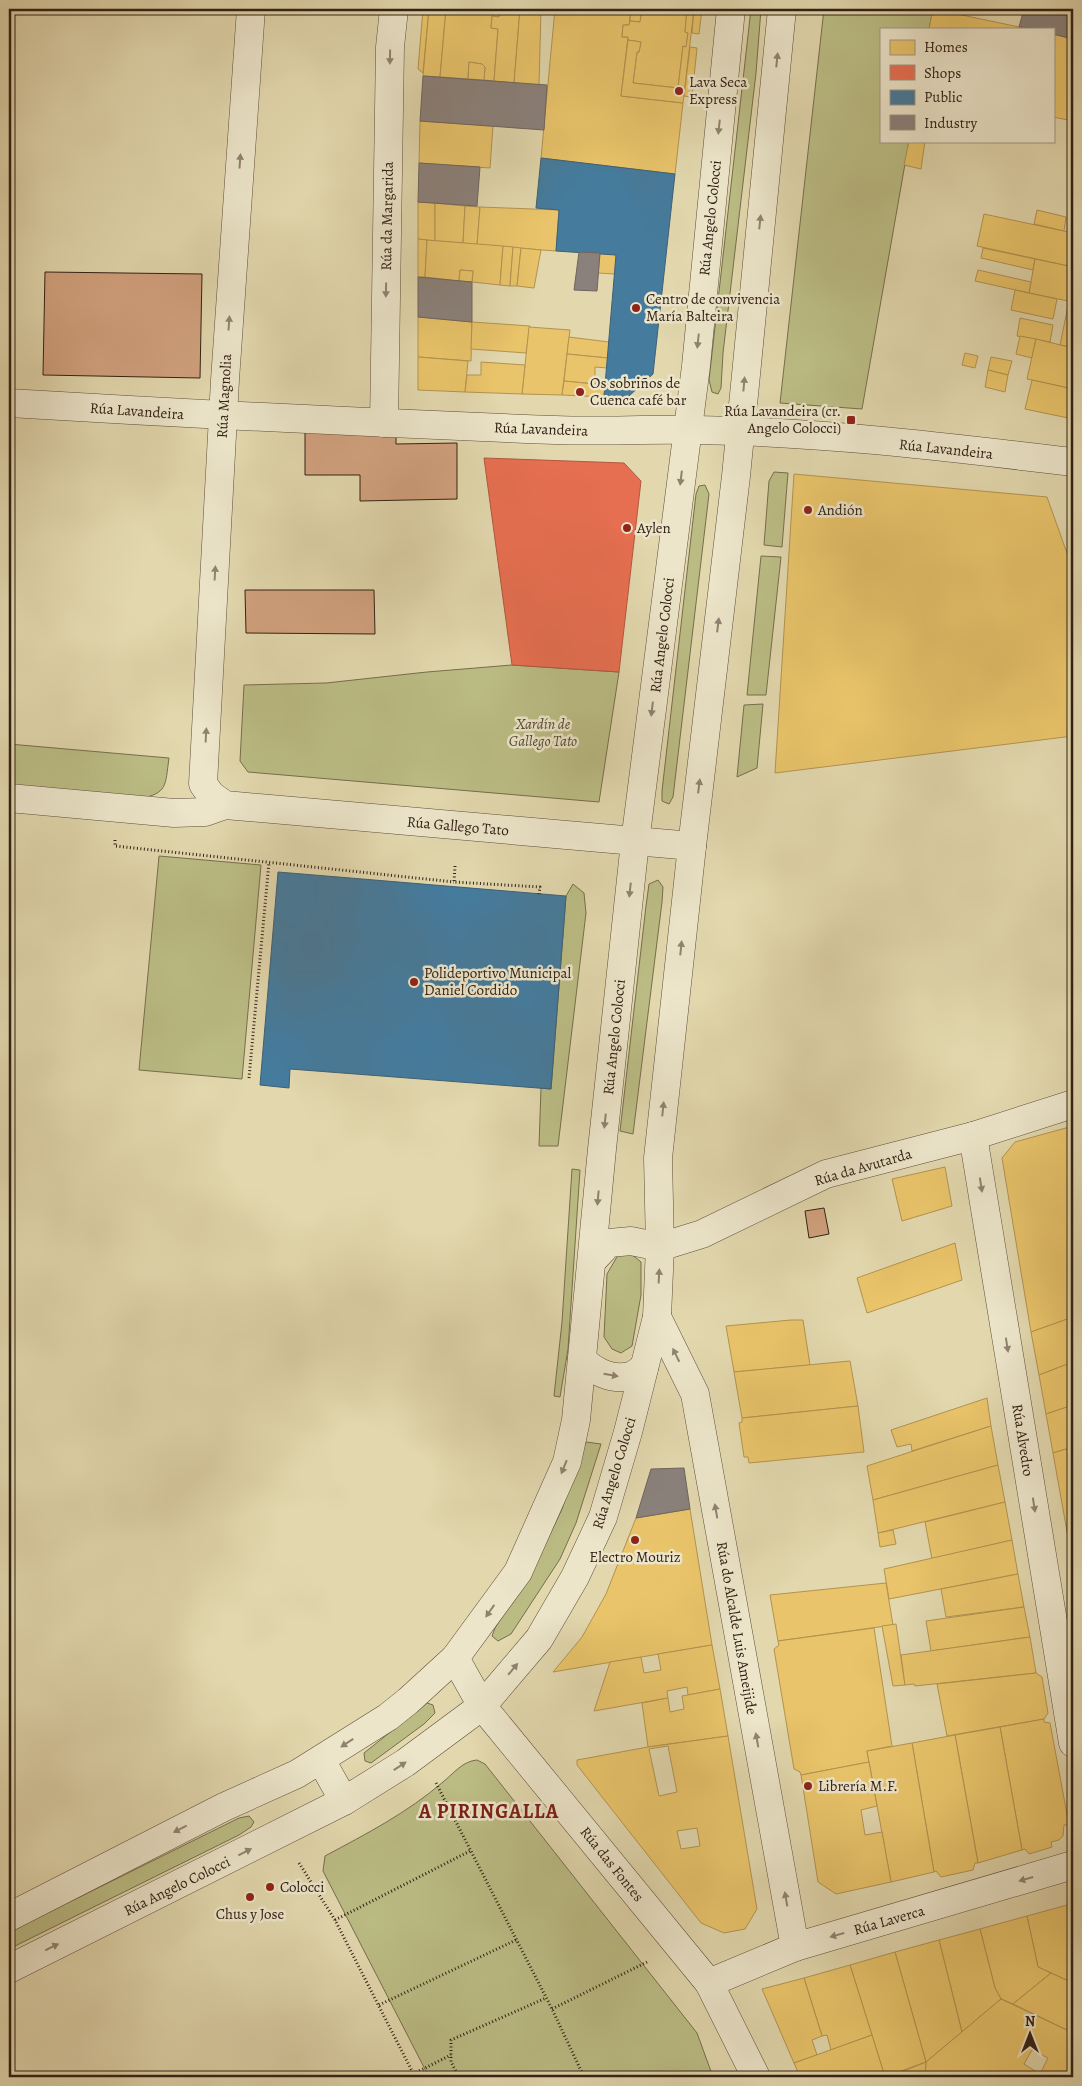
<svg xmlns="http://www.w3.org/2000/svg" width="1082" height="2086" viewBox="0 0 1082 2086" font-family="Alegreya,serif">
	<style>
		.green { fill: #bbbc84; stroke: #766e4c }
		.homes { fill: #e9c46a; stroke: #b29350; fill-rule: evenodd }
		.shops { fill: #e76f51; stroke: #b1583f }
		.public { fill: #457b9d; stroke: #3f6074 }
		.industry { fill: #8a817c; stroke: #70645d }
		.building { fill: #d1a17e; stroke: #322115 }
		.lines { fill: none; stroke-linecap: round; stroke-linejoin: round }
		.minor-casing { stroke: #5e4e3b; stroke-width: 29 }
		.path { stroke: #322115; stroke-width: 3; stroke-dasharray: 1 2.5; stroke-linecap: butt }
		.minor { stroke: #ece5ca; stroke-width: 28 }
		.oneway { fill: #8f8370 }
		.poi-dot { fill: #8f2418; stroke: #ece5ca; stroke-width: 2 }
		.labels { text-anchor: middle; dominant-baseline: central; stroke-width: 5; stroke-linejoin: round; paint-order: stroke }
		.poi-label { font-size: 15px; fill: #322115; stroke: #ece5ca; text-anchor: start }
		.street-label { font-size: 15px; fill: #322115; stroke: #ece5ca }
		.park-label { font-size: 15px; font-style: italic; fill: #544831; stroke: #ece5ca }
		.district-label { font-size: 20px; font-weight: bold; letter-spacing: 1px; fill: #7a1f14; stroke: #ece5ca }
	</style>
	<rect width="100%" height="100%" fill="#e2d7ad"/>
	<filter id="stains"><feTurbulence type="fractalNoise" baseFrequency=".004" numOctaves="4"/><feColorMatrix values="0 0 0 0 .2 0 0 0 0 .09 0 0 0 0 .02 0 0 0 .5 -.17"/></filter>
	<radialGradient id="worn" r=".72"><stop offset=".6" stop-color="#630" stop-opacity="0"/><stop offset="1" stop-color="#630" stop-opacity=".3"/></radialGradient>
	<g class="green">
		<polygon points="751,9 761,9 756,73 723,353 721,388 718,394 712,392 709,380"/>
		<polygon points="824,9 933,9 929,29 881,29 881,141 909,141 862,409 780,403"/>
		<polygon points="774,472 788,473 782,547 764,545 769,481"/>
		<polygon points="705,485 709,494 673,797 669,804 662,801 662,791 696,494 699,486"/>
		<polygon points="761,556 781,557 766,695 747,695"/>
		<polygon points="512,665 619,672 599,802 248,772 240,761 244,685 326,683 427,672"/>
		<polygon points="763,704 757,768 737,777 744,705"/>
		<path d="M9,744L169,758C165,786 168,793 139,799L9,788Z"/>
		<polygon points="159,856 261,865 242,1079 139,1070"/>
		<polygon points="658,880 663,887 662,902 633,1134 620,1131 646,906 649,884"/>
		<polygon points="573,884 584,893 586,913 558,1146 539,1146 541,1088 551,1089 566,896"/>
		<polygon points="572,1169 580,1170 568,1349 560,1397 554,1396 562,1322"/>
		<polygon points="629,1252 641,1262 641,1295 632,1346 621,1353 612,1349 604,1337 607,1274 618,1255"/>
		<polygon points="586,1442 601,1444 576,1523 560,1559 511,1634 498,1641 492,1636 495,1628 538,1560 562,1509"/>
		<polygon points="427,1703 433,1705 435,1713 424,1724 371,1763 365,1761 364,1753"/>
		<path d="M477,1760L485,1764L697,2033L713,2077H429L323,1871L325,1856C366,1834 407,1813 443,1782C454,1773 463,1761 477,1760Z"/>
		<polygon points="249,1816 254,1822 251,1827 239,1835 9,1949 9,1932 239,1818"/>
	</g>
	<g class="homes">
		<polygon points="423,9 429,9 423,73 418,69"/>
		<polygon points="429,9 446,9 440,77 423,76"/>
		<polygon points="446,9 500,9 499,17 492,16 491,28 498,29 494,81 484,80 485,67 482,64 469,62 468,79 440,77"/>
		<polygon points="500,9 520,9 514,83 494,81 498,29 491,28 492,16 499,17"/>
		<polygon points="520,9 541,9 539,85 514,83"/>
		<polygon points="555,9 631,9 629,25 623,25 622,37 628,37 621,96 683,103 675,174 541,158"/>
		<polygon points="631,9 642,9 640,22 630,21"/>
		<polygon points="642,9 687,9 685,32 688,33 686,47 683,46 678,88 633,83 637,52 639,52 641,42 628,40 628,37 622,37 623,25 629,25 630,21 640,22"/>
		<polygon points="687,9 694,9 683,103 621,96 628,40 641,42 639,52 637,52 633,83 678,88 683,46 686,47 688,33 685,32"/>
		<polygon points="694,9 702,9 699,34 692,33"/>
		<polygon points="933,9 1019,27 1027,29 929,29"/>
		<polygon points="1053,34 1073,39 1073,121 1053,117"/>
		<polygon points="690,47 697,48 692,97 684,96"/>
		<polygon points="469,62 482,64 485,67 484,80 468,79"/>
		<polygon points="420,121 493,126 490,168 419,163"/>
		<polygon points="1073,134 1073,158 1068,157"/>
		<polygon points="909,141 925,141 921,169 904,165"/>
		<polygon points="418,202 435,203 435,241 418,239"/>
		<polygon points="435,203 465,206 463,243 435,241"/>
		<polygon points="465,206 480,207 477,245 463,243"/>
		<polygon points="480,207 559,210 556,251 477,245"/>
		<polygon points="1037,210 1066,217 1064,231 1034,224"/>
		<polygon points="984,214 1073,233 1073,267 977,246"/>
		<polygon points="418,239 427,240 425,277 418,277"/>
		<polygon points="427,240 503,246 500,285 472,282 473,271 460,270 459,281 425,277"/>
		<polygon points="503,246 513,247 510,286 500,285"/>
		<polygon points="513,247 521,248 517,286 510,286"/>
		<polygon points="521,248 541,250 534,288 517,286"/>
		<polygon points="983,248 1035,259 1033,270 981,258"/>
		<polygon points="600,253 616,255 615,274 598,273"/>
		<polygon points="1035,259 1073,267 1073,302 1029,293"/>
		<polygon points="460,270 473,271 472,282 459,281"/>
		<polygon points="978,270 1031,282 1029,293 975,281"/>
		<polygon points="1015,290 1057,299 1053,319 1011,310"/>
		<polygon points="1069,301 1073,302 1073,348 1060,345"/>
		<polygon points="418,317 472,322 471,361 418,357"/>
		<polygon points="1020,318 1053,325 1050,342 1017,336"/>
		<polygon points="472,322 530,326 526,353 471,349"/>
		<polygon points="529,327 570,330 562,395 522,394"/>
		<polygon points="1020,336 1036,339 1032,358 1016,354"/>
		<polygon points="569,337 609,342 608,358 567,354"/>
		<polygon points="1036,339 1073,348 1073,389 1027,379"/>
		<polygon points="965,353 978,356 975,368 962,365"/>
		<polygon points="567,354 608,358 607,368 595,367 595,382 605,382 605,385 564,381"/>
		<polygon points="418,357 468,361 465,392 418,390"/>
		<polygon points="991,357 1012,361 1008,375 988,370"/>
		<polygon points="481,362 525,365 522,394 465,392 467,375 481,375"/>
		<polygon points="988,370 1008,375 1005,392 985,387"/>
		<polygon points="1032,380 1073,389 1073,419 1025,409"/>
		<polygon points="564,381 605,385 604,397 562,395"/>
		<polygon points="794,474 1047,497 1073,570 1073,736 775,773"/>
		<polygon points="1073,1126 1073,1317 1031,1332 1002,1158 1015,1142"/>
		<polygon points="945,1167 952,1206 902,1221 892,1179"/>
		<polygon points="955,1243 962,1280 867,1313 857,1278"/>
		<polygon points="1073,1317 1073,1362 1039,1375 1031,1332"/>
		<polygon points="791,1320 803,1320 810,1365 734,1372 726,1326"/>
		<polygon points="850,1361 858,1406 742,1418 734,1372"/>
		<polygon points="1073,1362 1073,1405 1046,1414 1039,1375"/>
		<polygon points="987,1398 991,1426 912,1451 911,1444 897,1447 891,1430"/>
		<polygon points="1073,1405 1073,1447 1053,1453 1046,1414"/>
		<polygon points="858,1406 864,1452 749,1463 748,1457 744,1457 739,1423 742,1422 742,1418"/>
		<polygon points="991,1426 998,1465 873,1500 867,1466"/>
		<polygon points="1073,1447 1073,1525 1066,1526 1053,1453"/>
		<polygon points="998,1465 1005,1502 878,1533 873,1500"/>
		<polygon points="1005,1502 1012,1540 932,1559 925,1522"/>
		<polygon points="690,1509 712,1645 553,1672 582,1637 606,1594 636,1518"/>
		<polygon points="1073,1525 1073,1565 1066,1526"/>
		<polygon points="893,1530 896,1544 880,1547 878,1533"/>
		<polygon points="1012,1540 1018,1574 889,1599 884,1569"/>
		<polygon points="1072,1567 1073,1567 1073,1595 1069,1572"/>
		<polygon points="1018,1574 1024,1607 946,1617 941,1589"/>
		<polygon points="886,1583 893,1625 778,1641 770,1595"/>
		<polygon points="1024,1607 1030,1637 931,1651 926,1621"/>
		<polygon points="896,1624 905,1685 893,1686 882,1626"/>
		<polygon points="874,1628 892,1746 867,1751 869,1762 801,1775 800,1772 794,1769 774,1649 779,1645 778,1641"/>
		<polygon points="1030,1637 1036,1673 915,1686 914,1684 905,1685 901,1655"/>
		<polygon points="712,1645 720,1689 688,1695 687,1687 667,1691 668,1698 594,1711 610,1662 641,1657 644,1673 661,1670 658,1654"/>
		<polygon points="1036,1673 1042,1677 1048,1713 1044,1719 947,1736 937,1684"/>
		<polygon points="720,1689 728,1736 648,1747 642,1703 668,1698 670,1712 684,1709 682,1696"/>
		<polygon points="1044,1719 1044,1722 1050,1723 1069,1825 1064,1825 1063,1836 1059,1840 1051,1842 1052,1847 1029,1854 1025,1849 1022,1850 1000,1727"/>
		<polygon points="1000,1727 1022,1850 978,1863 955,1735"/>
		<polygon points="955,1735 978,1863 975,1863 973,1870 941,1877 936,1871 934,1872 912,1743"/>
		<path d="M728,1736L757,1909L745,1929L724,1933L701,1923L577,1765V1760L648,1747ZM668,1746L677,1792L659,1796L649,1749ZM697,1828L700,1846L681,1849L677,1831Z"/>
		<polygon points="912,1743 934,1872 891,1882 867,1751"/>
		<polygon points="869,1762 877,1806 861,1810 865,1835 882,1832 891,1882 836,1894 818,1882 801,1775"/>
		<polygon points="1071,1904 1073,1912 1073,1983 1038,1967 1027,1916"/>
		<polygon points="1027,1916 1038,1967 1051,1973 1013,2004 1001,1999 995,1988 980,1929"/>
		<polygon points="980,1929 995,1988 1001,1999 962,2032 939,1940"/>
		<polygon points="939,1940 962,2032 926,2062 895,1952"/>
		<polygon points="895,1952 926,2062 885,2077 850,1965"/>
		<polygon points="850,1965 872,2035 831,2050 827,2035 822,2036 804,1978"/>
		<polygon points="1051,1973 1073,1983 1073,2033 1013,2004"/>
		<polygon points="804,1978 822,2036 812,2040 817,2055 794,2063 762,1989"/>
		<path d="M1001,1999L1073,2033V2077H925L926,2062ZM1032,2050L1048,2058L1040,2074L1024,2064Z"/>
		<polygon points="872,2035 885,2077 800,2077 794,2063"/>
		<polygon points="926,2062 925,2077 888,2077 891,2076"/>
	</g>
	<polygon class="shops" points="484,458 624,463 641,481 619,672 512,665"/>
	<g class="public">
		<polygon points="541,158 675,174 653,374 629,396 604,397 616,255 556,251 559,210 536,208"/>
		<polygon points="278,872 566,896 551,1089 290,1069 289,1088 260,1085"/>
	</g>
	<g class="industry">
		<polygon points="1024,9 1073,9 1073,39 1053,34 1053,29 1019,27"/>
		<polygon points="423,76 547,85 544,130 420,121"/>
		<polygon points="419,163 480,167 477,206 418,202"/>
		<polygon points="579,252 600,253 597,291 574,290"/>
		<polygon points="418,277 472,282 472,322 418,317"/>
		<polygon points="684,1468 690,1509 636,1518 651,1469"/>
	</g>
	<g class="building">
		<polygon points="45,272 202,274 200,378 43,375"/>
		<polygon points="396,428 396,444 457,443 457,499 360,501 360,475 305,475 305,429"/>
		<polygon points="245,590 374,590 375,634 246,633"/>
		<polygon points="824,1208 829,1234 809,1238 805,1211"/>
	</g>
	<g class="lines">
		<defs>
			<g id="minor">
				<polyline points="251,9 225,380 203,784 211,795 225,805 692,846"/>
				<path d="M9,403C191,414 373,423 555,430C600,432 644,429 689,430C817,431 946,447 1073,462"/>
				<polyline points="384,423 390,47 394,9"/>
				<polyline points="9,798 174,813 205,812 225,805"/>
				<polyline points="973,1136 1073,1743"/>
				<polyline points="592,1261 609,1243 631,1241 660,1247 702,1234 826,1174 973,1136 1073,1104"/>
				<polyline points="657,1317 695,1394 795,1947"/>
				<path d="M582,1359C593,1371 612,1381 630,1376C634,1375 640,1370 644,1368"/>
				<polyline points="455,1658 482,1706 709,1983 756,2077"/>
				<polyline points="321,1760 344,1801"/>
				<polyline points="9,1917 224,1807 297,1774 388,1717 408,1701 455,1658 518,1572 567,1462 576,1420 602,1149 635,842 696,366 731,9"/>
				<polyline points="9,1969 344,1801 405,1763 482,1706 539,1639 575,1577 603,1517 628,1432 657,1317 660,1247 658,1158 692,846 736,476 782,9"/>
				<polyline points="709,1983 795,1947 1073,1865"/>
			</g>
		</defs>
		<use href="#minor" class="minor-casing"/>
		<g class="path">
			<polyline points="115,840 115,846 454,882"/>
			<polyline points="455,866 454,882 540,887 539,894"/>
			<polyline points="249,1078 269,862"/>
			<polyline points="436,1783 552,2009 584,2077"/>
			<polyline points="299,1863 335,1920 415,2077"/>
			<polyline points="335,1920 470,1851"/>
			<polyline points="379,2005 516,1940"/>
			<polyline points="552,2009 647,1962"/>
			<polyline points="413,2074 451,2055"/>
			<polyline points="459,2077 451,2062 451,2040 546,1998"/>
		</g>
		<use href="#minor" class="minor"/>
	</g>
	<defs><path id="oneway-solid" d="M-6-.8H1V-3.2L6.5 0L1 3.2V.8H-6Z" transform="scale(1.25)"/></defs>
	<g class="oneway">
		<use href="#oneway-solid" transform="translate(390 57) rotate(91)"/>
		<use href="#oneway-solid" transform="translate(777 60) rotate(-84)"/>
		<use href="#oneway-solid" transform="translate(719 127) rotate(96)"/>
		<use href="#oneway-solid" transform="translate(240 161) rotate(-86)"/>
		<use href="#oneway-solid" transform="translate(760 222) rotate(-84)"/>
		<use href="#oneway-solid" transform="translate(386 290) rotate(91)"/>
		<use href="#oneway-solid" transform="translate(229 323) rotate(-86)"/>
		<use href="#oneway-solid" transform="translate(698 341) rotate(96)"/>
		<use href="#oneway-solid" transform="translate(744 384) rotate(-85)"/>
		<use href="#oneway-solid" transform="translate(681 478) rotate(97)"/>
		<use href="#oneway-solid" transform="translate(215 573) rotate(-87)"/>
		<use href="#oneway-solid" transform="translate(718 625) rotate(-83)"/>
		<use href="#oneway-solid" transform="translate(652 709) rotate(97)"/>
		<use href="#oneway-solid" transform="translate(206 735) rotate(-87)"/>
		<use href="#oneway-solid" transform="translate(699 786) rotate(-83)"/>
		<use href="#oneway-solid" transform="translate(630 890) rotate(96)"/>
		<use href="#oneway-solid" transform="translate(681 948) rotate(-84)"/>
		<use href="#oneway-solid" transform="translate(663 1109) rotate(-84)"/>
		<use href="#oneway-solid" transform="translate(605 1121) rotate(96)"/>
		<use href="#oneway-solid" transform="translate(981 1185) rotate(81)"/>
		<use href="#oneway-solid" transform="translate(598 1198) rotate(95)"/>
		<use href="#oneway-solid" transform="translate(659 1276) rotate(-87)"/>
		<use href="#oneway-solid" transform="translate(1007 1345) rotate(81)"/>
		<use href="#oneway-solid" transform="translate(676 1355) rotate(-116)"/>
		<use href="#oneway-solid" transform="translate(611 1375) rotate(10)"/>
		<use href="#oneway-solid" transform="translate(564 1467) rotate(112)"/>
		<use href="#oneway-solid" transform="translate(1034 1505) rotate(81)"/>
		<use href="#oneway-solid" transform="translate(716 1511) rotate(-100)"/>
		<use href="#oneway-solid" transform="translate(490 1611) rotate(125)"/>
		<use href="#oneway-solid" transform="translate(513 1669) rotate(-50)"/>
		<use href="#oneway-solid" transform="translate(757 1740) rotate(-100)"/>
		<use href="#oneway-solid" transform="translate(347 1743) rotate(147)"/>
		<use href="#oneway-solid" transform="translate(400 1766) rotate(-33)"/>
		<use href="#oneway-solid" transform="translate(180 1829) rotate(153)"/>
		<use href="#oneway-solid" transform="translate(245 1852) rotate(-27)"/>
		<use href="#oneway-solid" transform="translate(1026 1879) rotate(164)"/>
		<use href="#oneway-solid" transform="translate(786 1899) rotate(-100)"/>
		<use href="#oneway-solid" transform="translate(837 1935) rotate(164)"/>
		<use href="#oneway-solid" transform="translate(52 1947) rotate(-26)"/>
	</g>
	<g class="poi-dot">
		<circle cx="679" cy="91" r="5"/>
		<circle cx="636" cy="308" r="5"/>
		<circle cx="580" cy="392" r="5"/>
		<rect x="846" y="415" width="10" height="10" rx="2.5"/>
		<circle cx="808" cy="510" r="5"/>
		<circle cx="627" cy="528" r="5"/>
		<circle cx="414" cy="982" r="5"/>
		<circle cx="635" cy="1540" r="5"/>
		<circle cx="808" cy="1786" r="5"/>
		<circle cx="270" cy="1887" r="5"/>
		<circle cx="250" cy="1897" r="5"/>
	</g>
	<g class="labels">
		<g class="poi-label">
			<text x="689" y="82">Lava Seca<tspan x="689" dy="17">Express</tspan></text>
			<text x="646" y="299">Centro de convivencia<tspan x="646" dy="17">María Balteira</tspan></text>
			<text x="590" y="383">Os sobriños de<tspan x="590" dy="17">Cuenca café bar</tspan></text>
			<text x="841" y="411" text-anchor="end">Rúa Lavandeira (cr.<tspan x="841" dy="17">Angelo Colocci)</tspan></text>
			<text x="818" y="510">Andión</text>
			<text x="637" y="528">Aylen</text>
			<text x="424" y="973">Polideportivo Municipal<tspan x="424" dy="17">Daniel Cordido</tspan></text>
			<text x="635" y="1557" text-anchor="middle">Electro Mouriz</text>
			<text x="818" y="1786">Librería M.F.</text>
			<text x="280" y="1887">Colocci</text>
			<text x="250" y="1914" text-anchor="middle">Chus y Jose</text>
		</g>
		<g class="street-label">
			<text transform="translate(387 216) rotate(-89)">Rúa da Margarida</text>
			<text transform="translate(710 218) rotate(-84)">Rúa Angelo Colocci</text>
			<text transform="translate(224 396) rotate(-87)">Rúa Magnolia</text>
			<text transform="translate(137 411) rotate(4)">Rúa Lavandeira</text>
			<text transform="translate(541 429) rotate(2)">Rúa Lavandeira</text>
			<text transform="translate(946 449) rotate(6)">Rúa Lavandeira</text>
			<text transform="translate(662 635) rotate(-83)">Rúa Angelo Colocci</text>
			<text transform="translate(458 826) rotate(5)">Rúa Gallego Tato</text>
			<text transform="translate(614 1037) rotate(-84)">Rúa Angelo Colocci</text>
			<text transform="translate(863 1167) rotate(-16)">Rúa da Avutarda</text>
			<text transform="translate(1023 1440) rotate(81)">Rúa Alvedro</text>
			<text transform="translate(614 1473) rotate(-73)">Rúa Angelo Colocci</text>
			<text transform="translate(737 1628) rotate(80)">Rúa do Alcalde Luis Ameijide</text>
			<text transform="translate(612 1864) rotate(51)">Rúa das Fontes</text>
			<text transform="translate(177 1886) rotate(-26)">Rúa Angelo Colocci</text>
			<text transform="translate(889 1920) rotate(-16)">Rúa Laverca</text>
		</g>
		<g class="park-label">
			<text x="543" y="724">Xardín de<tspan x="543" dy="17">Gallego Tato</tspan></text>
		</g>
		<g class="district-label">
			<text x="489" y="1811">A PIRINGALLA</text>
		</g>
	</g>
	<rect width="1082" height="2086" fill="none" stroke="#e2d7ad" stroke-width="30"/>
	<rect x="10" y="10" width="1062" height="2066" fill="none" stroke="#322115" stroke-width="2.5"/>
	<rect x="15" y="15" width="1052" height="2056" fill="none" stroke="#322115"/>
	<rect x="880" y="28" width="175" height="115" fill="#ece5ca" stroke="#a29782"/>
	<rect x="890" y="40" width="25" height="15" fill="#e9c46a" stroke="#a29782"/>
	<text x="924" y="52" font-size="15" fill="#322115">Homes</text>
	<rect x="890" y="65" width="25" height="15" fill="#e76f51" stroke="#a29782"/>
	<text x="924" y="78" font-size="15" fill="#322115">Shops</text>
	<rect x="890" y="90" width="25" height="15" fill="#457b9d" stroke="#a29782"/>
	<text x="924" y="102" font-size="15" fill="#322115">Public</text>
	<rect x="890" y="115" width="25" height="15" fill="#8a817c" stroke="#a29782"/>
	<text x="924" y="128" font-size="15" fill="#322115">Industry</text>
	<g transform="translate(1030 2034)" stroke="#ece5ca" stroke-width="4" paint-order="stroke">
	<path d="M0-4L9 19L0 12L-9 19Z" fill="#322115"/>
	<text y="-8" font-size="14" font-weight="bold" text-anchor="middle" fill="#322115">N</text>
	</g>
	<rect width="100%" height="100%" filter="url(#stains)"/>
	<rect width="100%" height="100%" fill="url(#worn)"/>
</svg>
